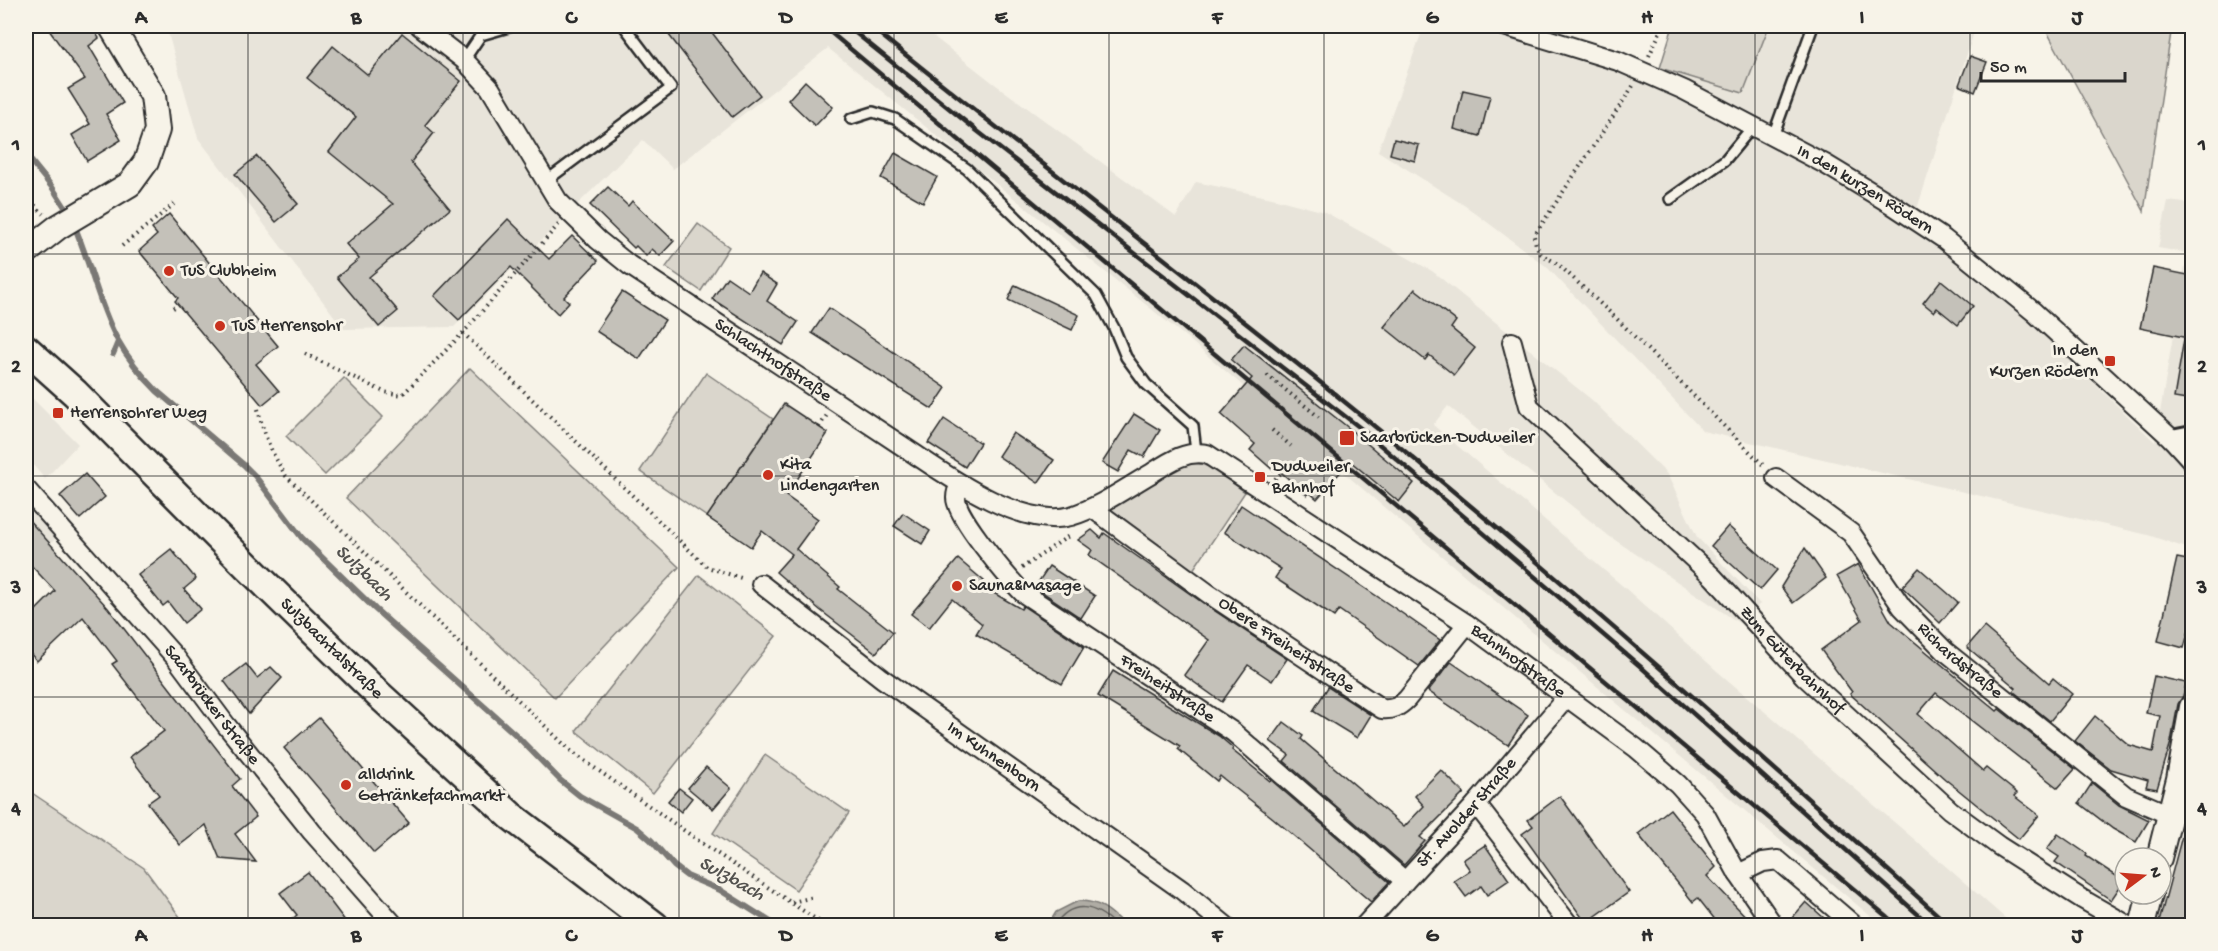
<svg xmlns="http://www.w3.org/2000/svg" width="2218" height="951" viewBox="0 0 2218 951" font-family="'Gochi Hand',sans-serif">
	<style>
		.built { fill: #e8e4da }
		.green { fill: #dad6cc; stroke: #82807c; stroke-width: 1.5 }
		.water { fill: #afaca4; stroke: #7a7874; stroke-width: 1.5 }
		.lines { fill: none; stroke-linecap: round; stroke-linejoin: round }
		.shore { stroke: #605f5b; stroke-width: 1.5 }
		.stream { stroke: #7a7874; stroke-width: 6 }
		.building { fill: #c4c1b9; stroke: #2b2b2b; stroke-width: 1.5 }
		.service-casing { stroke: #2b2b2b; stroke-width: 14 }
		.minor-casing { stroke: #2b2b2b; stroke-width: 22 }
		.tertiary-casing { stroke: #2b2b2b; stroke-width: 28 }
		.secondary-casing { stroke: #2b2b2b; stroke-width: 32 }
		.path { stroke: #2b2b2b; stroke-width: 4; stroke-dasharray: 1.5 4.5; stroke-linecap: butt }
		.service { stroke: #f7f3e8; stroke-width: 9 }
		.minor { stroke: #f7f3e8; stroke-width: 18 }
		.tertiary { stroke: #f7f3e8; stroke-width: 24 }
		.secondary { stroke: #f7f3e8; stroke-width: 27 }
		.rail { stroke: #2b2b2b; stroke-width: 4.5 }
		.grid { fill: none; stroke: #2b2b2b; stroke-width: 1.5; stroke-opacity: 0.55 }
		.poi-dot { fill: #c8321e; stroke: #f7f3e8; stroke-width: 2 }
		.labels { text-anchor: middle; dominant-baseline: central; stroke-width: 6; stroke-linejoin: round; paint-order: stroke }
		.street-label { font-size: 18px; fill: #2b2b2b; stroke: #f7f3e8 }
		.poi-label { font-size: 18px; fill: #2b2b2b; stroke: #f7f3e8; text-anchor: start }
		.water-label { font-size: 20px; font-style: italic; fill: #53524f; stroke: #f7f3e8 }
		.neatline { fill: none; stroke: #2b2b2b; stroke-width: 2 }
		.grid-label { font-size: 20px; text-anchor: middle; font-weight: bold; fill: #2b2b2b }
	</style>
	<rect width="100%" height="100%" fill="#f7f3e8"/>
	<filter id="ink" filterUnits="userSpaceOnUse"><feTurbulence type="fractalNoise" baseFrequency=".0167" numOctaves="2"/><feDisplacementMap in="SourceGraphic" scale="12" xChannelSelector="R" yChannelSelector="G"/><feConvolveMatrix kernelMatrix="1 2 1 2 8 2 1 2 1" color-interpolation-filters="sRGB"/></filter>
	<g filter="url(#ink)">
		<g class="built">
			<polygon points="166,26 920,26 992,82 1176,217 1196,182 1272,198 1325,212 1432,271 1592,400 1667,474 1697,537 1760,604 1739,623 1609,536 1448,406 1433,425 1625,588 1717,671 1942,863 2013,925 1881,925 1400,521 1186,337 828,48 673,169 643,140 537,244 454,327 344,329 198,138"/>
			<polygon points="1424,26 1519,26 1742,93 1769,26 1976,26 1916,212 2155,442 2187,253 2158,248 2168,201 2192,204 2192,550 2148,535 1703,431 1547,267 1467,207 1378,151"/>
			<polygon points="26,392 78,444 45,479 26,457"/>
			<polygon points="26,504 57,537 26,569"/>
		</g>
		<g class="green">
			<polygon points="1673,26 1769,26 1743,93 1660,68"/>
			<polygon points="2044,26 2172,26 2144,211"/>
			<polygon points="698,224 729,247 701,291 666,267"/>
			<polygon points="470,368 679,567 555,698 346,498"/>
			<polygon points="706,373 773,419 707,517 640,471"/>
			<polygon points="344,378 383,417 325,475 286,436"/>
			<path d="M1191,463C1213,463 1228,480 1245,492L1193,570L1107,510L1176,468Z"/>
			<polygon points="699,575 776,636 653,793 576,731"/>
			<polygon points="765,755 849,813 796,890 713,833"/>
			<polygon points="26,789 144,868 186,925 26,925"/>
		</g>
		<path class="water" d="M1078,901C1098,900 1111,911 1124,925H1048L1056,912Z"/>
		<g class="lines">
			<path class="shore" d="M1054,926C1072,898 1096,905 1116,926"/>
			<g class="stream">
				<polyline points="26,155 52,187 70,215"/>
				<path d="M74,225C90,262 98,303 117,339C127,357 142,376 157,391L244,465L255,476L302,538L375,609L516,735L560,780L580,796L637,828L651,840L674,866L687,876L720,890L777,926"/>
				<polyline points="113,354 118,342"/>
			</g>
		</g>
		<g class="building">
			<polygon points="46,26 91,26 99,38 89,46 123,103 106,114 121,140 87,161 72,135 90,124 68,89 85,79"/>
			<polygon points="662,26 707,26 760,95 732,117"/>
			<polygon points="402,33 461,81 425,125 434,133 411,162 450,209 369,277 398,311 379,327 337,277 359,259 346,244 393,204 329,152 356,117 307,78 333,46 368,75"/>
			<polygon points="1970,56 1987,62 1975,92 1959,85"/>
			<polygon points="805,81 833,107 815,126 788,100"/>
			<polygon points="1463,90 1490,96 1480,136 1454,129"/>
			<polygon points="1394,139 1419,145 1415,161 1390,154"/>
			<polygon points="895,153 937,177 923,202 881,178"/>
			<polygon points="257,156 298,204 276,222 235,174"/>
			<polygon points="608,187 628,206 632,201 674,241 660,256 652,249 646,256 636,246 634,248 590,205"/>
			<polygon points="169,214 278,346 256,364 279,391 262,405 175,301 178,298 139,251 157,235 152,229"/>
			<polygon points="508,219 549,259 572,236 598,261 564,297 569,302 558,314 511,267 459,320 434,296"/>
			<polygon points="2153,268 2193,276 2193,339 2140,328"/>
			<polygon points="760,273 777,284 767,301 798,322 783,345 712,299 727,277 749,292"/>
			<polygon points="1941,280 1973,306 1958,325 1937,308 1934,312 1923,303"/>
			<polygon points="1015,285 1079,315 1072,330 1008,300"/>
			<polygon points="1415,289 1456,321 1451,328 1475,348 1454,375 1429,355 1425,360 1384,327"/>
			<polygon points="622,292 665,320 639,359 596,331"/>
			<polygon points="829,308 946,388 932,409 812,333"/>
			<polygon points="2184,339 2193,340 2193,401 2174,398"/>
			<polygon points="1244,345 1345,425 1414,483 1399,502 1350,461 1317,499 1309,492 1307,495 1276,468 1274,471 1250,450 1255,444 1221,414 1252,378 1231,360"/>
			<polygon points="784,404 828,433 786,496 818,519 796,549 840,587 838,589 893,632 876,653 820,610 776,572 792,554 762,531 751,547 707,517"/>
			<polygon points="1134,414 1160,430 1144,457 1131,450 1118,472 1102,463"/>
			<polygon points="944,419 980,443 965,467 928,443"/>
			<polygon points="1013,433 1054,460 1038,483 998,456"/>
			<polygon points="85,474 105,497 80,519 60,496"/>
			<polygon points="1241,505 1396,609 1440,640 1419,666 1339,610 1334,617 1284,584 1275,578 1281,569 1224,532"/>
			<polygon points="903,513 930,531 922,544 894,526"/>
			<polygon points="26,517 108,608 240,779 232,786 256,817 235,834 256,862 220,859 206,825 180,845 148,803 159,795 130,757 164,731 112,664 117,661 83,617 37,661 26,649 26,620 55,591 26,560"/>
			<polygon points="1728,526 1777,570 1760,590 1711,546"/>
			<polygon points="1092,530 1101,538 1104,533 1203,603 1287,659 1272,681 1248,665 1222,702 1184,675 1209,640 1089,555 1092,550 1078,540"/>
			<polygon points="1805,548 1826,578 1793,603 1781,587"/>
			<polygon points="171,549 196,579 184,589 201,609 184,623 168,602 163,606 138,575"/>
			<polygon points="2177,558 2193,561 2193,615 2184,648 2158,641"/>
			<polygon points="958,559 984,581 980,585 1021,609 1023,606 1084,647 1062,684 976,634 982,624 952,599 929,628 911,614"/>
			<polygon points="1858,564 1891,622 1997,711 1999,709 2075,769 2058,788 1936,693 1918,714 1983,771 1986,768 2017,793 2014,796 2039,815 2019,839 1945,779 1850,694 1852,692 1821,650 1862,620 1837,576"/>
			<polygon points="1049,566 1095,596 1081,618 1035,587"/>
			<polygon points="1919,568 1958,602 1940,623 1902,587"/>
			<polygon points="1984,627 2049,683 2053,678 2072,694 2050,721 2013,691 2016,688 1967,647"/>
			<polygon points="1451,662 1528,715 1508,745 1428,691"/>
			<polygon points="246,664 257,678 271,667 282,678 249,714 224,681"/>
			<polygon points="1113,671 1219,736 1233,748 1232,750 1270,781 1271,780 1389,882 1371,902 1273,818 1220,776 1217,781 1178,749 1180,746 1098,696"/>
			<polygon points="2154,676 2186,683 2183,696 2178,704 2171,742 2157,789 2146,787 2148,780 2111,769 2075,741 2095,716 2129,745 2153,752 2160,716 2146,713"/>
			<polygon points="1328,687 1371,715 1357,738 1313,711"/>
			<polygon points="319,718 409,823 374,853 284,748"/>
			<polygon points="1284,722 1303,736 1301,739 1404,827 1424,806 1415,796 1441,770 1464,793 1420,837 1425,841 1404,865 1284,761 1289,755 1270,741"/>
			<polygon points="706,767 731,788 713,809 688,788"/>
			<polygon points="2092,783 2119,805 2149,820 2136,842 2113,829 2079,803"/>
			<polygon points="679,788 692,798 681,812 668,801"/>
			<polygon points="1560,796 1629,892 1586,923 1522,834 1533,826 1528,820"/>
			<polygon points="1670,809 1716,867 1707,876 1755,926 1720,926 1698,898 1693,902 1638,834"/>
			<polygon points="2187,817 2193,818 2193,913 2189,926 2158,926"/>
			<polygon points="2058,834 2087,854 2086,856 2124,881 2111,900 2055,862 2059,857 2047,849"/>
			<polygon points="1485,845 1509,880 1487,895 1481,886 1466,897 1454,881 1470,870 1463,860"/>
			<polygon points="308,872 349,926 284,926 297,915 280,893"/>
			<polygon points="1806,902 1833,926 1785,926"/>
		</g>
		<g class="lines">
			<defs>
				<g id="service">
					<polyline points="481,35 512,26"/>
					<polyline points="464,60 487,26"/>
					<polyline points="851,119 873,112 895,119 967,169 1096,295 1114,328 1126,357 1146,384 1193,426 1196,452"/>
					<polyline points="1773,136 1813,26"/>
					<polyline points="546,181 671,88 624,26"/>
					<polyline points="1670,199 1725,160 1753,126"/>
				</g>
				<g id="minor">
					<path id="s1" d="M420,26L464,60L490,88L558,201L598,240L629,265L916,455C953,480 1024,529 1071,516C1100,507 1126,488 1152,473C1169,462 1186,450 1207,454L1467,624L1636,748L1678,784L1705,814L1738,874L1774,926"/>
					<path id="s2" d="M1504,26L1618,61L1684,90L1825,164L1891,204L1944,239L2034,312L2172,439L2192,461"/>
					<path id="s3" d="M1512,342L1529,406L1713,577L1804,676L1950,810L1999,846L2082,899L2129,926"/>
					<polyline points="2172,439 2192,435"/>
					<path id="s4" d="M1776,478L1851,533L1902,607L1945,651L2126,796L2170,815"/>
					<path id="s5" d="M960,485C958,488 956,494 956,498C956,517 1009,579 1023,593L1233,732L1405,881"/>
					<path id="s6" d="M26,489L176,658L226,725L312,832L395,926"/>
					<path id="s7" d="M1092,508L1209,594L1382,709C1393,710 1399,707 1407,699L1467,624"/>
					<path id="s8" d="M761,584L883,679L1182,890L1226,926"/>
					<polyline points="1476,804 1570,926"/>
					<polyline points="1738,874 1763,862 1778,860 1855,926"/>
					<path id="s9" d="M1364,926L1476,804L1566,698"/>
				</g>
				<g id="tertiary">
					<polyline points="26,252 58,227 130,184 146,162 157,130 153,96 111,26"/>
					<polyline points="2159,858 2179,779 2192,707"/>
					<polyline points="2142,926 2150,894"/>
				</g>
				<g id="secondary">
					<path id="s10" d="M26,349L75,393L248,567L378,694L511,816L655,926"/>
				</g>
			</defs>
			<use href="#service" class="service-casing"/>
			<use href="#minor" class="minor-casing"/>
			<use href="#tertiary" class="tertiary-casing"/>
			<use href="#secondary" class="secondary-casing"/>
			<g class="path">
				<polyline points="1649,56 1663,26"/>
				<polyline points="1633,86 1534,236 1536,245 1541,254 1558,264 1617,319 1765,467"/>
				<polyline points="26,197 44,214"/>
				<polyline points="122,246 178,201"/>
				<polyline points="173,308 178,305"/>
				<polyline points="463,333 707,567 744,579"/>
				<polyline points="305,354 384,392 402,395 463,333 559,224"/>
				<polyline points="1267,375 1319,417"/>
				<path d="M258,409C264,436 271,452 286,476L572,752L712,850L826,926"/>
				<polyline points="819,427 827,415"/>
				<polyline points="1272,430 1291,446"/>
				<polyline points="1275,479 1284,470"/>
				<polyline points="1022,568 1070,535"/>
				<polyline points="792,902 814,897"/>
			</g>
			<use href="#service" class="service"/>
			<use href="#minor" class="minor"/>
			<use href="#tertiary" class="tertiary"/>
			<use href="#secondary" class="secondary"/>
			<g class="rail">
				<polyline points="823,26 1898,926"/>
				<polyline points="847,26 976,130 1359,427 1641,667 1931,926"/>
				<path d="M870,26C1034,160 1204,287 1368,421C1567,583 1759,754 1950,926"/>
			</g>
		</g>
	</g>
	<path class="grid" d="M248,26V926M463,26V926M679,26V926M894,26V926M1109,26V926M1324,26V926M1539,26V926M1755,26V926M1970,26V926M26,254H2192M26,476H2192M26,697H2192"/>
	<g class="poi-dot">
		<circle cx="169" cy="271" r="6"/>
		<circle cx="220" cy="326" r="6"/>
		<rect x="2104" y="355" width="12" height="12" rx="3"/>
		<rect x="52" y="407" width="12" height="12" rx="3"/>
		<rect x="1339" y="430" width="16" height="16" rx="3"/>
		<circle cx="768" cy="475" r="6"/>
		<rect x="1254" y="471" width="12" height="12" rx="3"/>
		<circle cx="957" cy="586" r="6"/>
		<circle cx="346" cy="785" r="6"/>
	</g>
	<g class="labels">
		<g class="street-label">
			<text stroke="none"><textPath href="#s2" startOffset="398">In den kurzen Rödern</textPath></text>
			<text stroke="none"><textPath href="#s1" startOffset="494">Schlachthofstraße</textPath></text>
			<text stroke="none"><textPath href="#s7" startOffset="238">Obere Freiheitstraße</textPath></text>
			<text stroke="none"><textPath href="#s10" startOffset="428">Sulzbachtalstraße</textPath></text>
			<text stroke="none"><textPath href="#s3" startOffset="432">Zum Güterbahnhof</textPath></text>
			<text stroke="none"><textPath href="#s4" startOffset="262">Richardstraße</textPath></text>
			<text stroke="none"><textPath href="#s1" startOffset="1362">Bahnhofstraße</textPath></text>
			<text stroke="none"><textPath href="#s5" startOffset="304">Freiheitstraße</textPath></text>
			<text stroke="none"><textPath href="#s6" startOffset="285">Saarbrücker Straße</textPath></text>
			<text stroke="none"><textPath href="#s8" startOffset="290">Im Kuhnenborn</textPath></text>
			<text stroke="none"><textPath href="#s9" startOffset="153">St. Avolder Straße</textPath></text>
		</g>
		<g class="poi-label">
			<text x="181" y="271">TuS Clubheim</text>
			<text x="232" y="326">TuS Herrensohr</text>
			<text x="2098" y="351" text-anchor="end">In den<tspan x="2098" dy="21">Kurzen Rödern</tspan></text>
			<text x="70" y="413">Herrensohrer Weg</text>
			<text x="1360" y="438">Saarbrücken-Dudweiler</text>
			<text x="780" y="465">Kita<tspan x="780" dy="21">Lindengarten</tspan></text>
			<text x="1272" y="467">Dudweiler<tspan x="1272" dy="21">Bahnhof</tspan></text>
			<text x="969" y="586">Sauna&amp;Masage</text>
			<text x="358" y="775">alldrink<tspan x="358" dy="21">Getränkefachmarkt</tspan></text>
		</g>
		<g class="water-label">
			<text transform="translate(363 574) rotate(44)">Sulzbach</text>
			<text transform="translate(731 880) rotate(29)">Sulzbach</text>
		</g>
	</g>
	<rect width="2218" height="951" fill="none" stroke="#f7f3e8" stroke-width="66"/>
	<g transform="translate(2143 876) rotate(74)"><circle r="28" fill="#f7f3e8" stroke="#a5a39c" stroke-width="1.5"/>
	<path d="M0-4.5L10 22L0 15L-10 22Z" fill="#c8321e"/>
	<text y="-9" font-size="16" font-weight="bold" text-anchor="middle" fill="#2b2b2b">N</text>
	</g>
	<path d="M1981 72v9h144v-9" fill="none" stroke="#2b2b2b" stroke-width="3"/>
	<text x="1990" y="72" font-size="18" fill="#2b2b2b" stroke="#f7f3e8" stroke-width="4.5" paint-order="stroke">50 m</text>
	<rect x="33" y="33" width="2152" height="885" class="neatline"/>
	<g class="grid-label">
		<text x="141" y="23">A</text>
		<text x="356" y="23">B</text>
		<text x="571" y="23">C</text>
		<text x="786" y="23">D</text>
		<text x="1001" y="23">E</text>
		<text x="1217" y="23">F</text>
		<text x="1432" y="23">G</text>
		<text x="1647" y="23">H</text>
		<text x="1862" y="23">I</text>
		<text x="2077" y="23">J</text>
		<text x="16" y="150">1</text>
		<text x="2202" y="150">1</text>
		<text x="16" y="372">2</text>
		<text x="2202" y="372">2</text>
		<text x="16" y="593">3</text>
		<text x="2202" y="593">3</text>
		<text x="16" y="814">4</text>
		<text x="2202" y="814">4</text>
		<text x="141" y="941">A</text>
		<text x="356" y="941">B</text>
		<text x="571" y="941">C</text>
		<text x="786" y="941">D</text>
		<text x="1001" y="941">E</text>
		<text x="1217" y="941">F</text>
		<text x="1432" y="941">G</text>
		<text x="1647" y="941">H</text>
		<text x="1862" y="941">I</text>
		<text x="2077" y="941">J</text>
	</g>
</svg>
